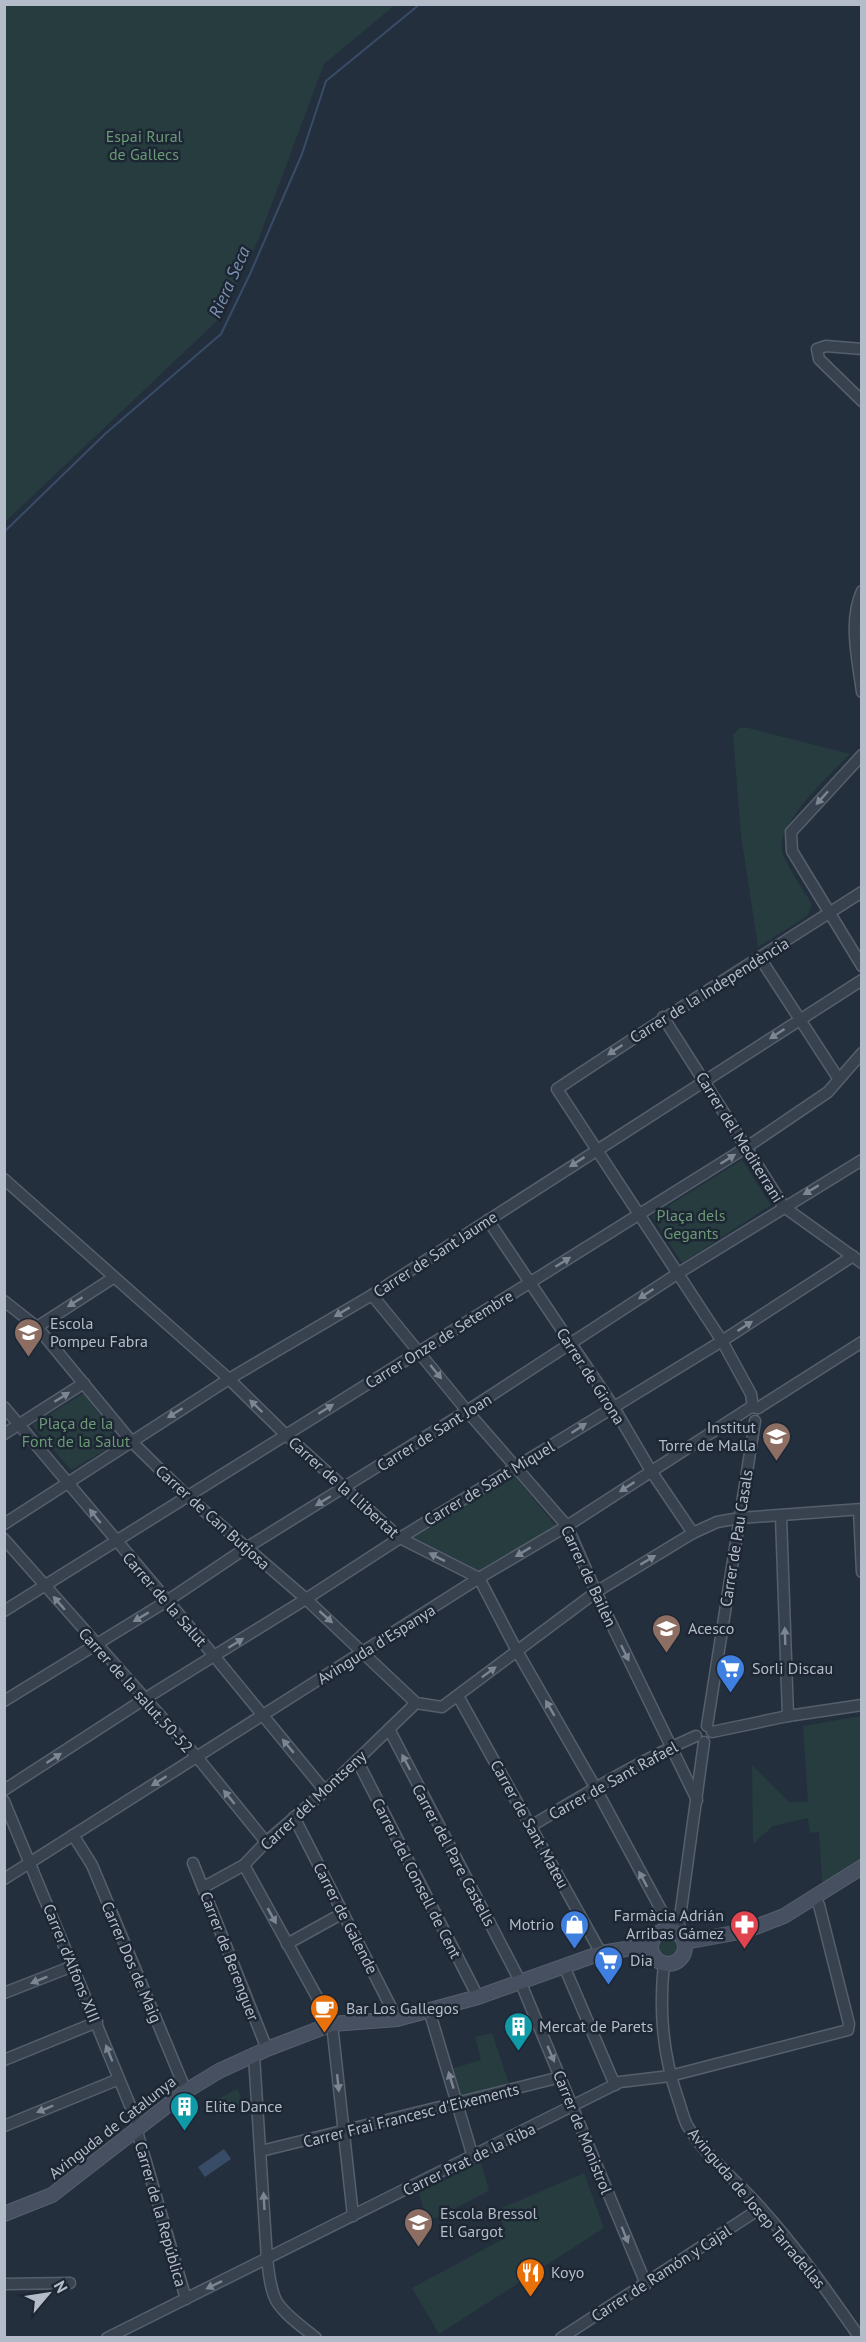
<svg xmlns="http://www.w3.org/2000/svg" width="866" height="2342" viewBox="0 0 866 2342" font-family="'PT Sans',sans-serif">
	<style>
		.green { fill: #263c3f }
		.water { fill: #394c67 }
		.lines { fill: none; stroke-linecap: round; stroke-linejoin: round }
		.stream { stroke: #394c67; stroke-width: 2 }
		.street-casing { stroke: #565f6c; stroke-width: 13 }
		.secondary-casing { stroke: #565f6c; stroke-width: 16 }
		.street { stroke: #38414e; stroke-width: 10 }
		.secondary { stroke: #465061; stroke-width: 14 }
		.oneway { fill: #7c8592 }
		.labels { text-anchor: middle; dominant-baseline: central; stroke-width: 5; stroke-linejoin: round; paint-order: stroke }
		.park-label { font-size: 16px; fill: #6b9a76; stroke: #1d2633 }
		.street-label { font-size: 16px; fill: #b4bcc9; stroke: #1d2633 }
		.poi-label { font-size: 16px; fill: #b4bcc9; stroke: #1d2633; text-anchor: start }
		.water-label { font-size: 18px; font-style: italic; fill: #7c92b1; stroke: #1d2633 }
	</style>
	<rect width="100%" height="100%" fill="#242f3e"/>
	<g class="green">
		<polygon points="4,5 395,5 324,64 259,238 220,318 5,522"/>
		<path d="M739,728H748L850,754C832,772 775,825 782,851C786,865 804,891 812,904L807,916L758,947L741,835L733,735Z"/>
		<polygon points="742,1160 771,1205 682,1263 652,1216"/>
		<polygon points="84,1393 119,1442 71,1470 32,1425"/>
		<polygon points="513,1474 556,1526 478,1574 410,1538"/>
		<polygon points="861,1716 861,1861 822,1883 819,1832 810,1833 808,1818 773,1826 753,1844 752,1765 789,1802 808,1802 803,1726"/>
		<circle cx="668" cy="1947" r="13"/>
		<polygon points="492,2033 511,2090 458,2104 447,2070 481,2060 475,2037"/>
		<polygon points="237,2089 243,2101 217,2116 210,2103"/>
		<polygon points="481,2162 489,2191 438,2217 431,2219 426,2216 419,2193"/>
		<polygon points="584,2173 604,2228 439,2334 412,2288 505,2238 499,2209"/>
	</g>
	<polygon class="water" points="224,2149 231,2159 205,2177 198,2167"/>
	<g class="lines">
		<polyline class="stream" points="4,532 105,434 221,334 250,274 302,154 326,81 420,4"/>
		<defs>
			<g id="street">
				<polyline points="862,349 826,346 817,349 819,359 862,401"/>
				<path d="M862,591C848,621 858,661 862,692"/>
				<polyline points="862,755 791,832 792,851 862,966"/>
				<polyline points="760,958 838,1078"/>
				<polyline points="663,1017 784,1207 862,1263"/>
				<polyline points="4,1179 229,1379 285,1434 400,1538 479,1578 517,1651 595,1787 672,1930"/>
				<polyline points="488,1220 613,1406 651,1471 693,1533"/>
				<polyline points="372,1295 467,1411 567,1526 596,1592 697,1800"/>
				<polyline points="4,1301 37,1327 131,1441 187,1496 306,1599 416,1703 442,1707 596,1592 693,1533 717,1522 740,1518 862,1509"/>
				<polyline points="37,1327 113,1278"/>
				<polyline points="4,1407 215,1657 325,1791"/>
				<path d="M753,1407L751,1394L722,1341L557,1089C657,1022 760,957 862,892"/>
				<polyline points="758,1408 862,1342"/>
				<polyline points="4,1434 84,1383"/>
				<polyline points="859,1510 862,1572"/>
				<polyline points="781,1516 788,1716"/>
				<polyline points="4,1524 229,1379 372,1295 862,980"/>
				<polyline points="4,1539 197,1757 266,1842"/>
				<polyline points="4,1611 747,1147 828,1092 862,1053"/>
				<polyline points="458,1696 601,1953"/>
				<polyline points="4,1701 167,1601 246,1548 467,1411 677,1274 862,1160"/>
				<polyline points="707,1726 755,1421"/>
				<polyline points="389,1729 520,1981 646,2284"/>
				<polyline points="712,1732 788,1716 862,1705"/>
				<polyline points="357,1760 478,1997"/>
				<polyline points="4,1790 146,1698 306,1599 400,1538 722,1341 853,1256"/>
				<polyline points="4,1801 139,2127"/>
				<polyline points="294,1817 397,2019"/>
				<path d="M531,1826C585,1794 639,1761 696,1736"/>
				<polyline points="73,1835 92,1865 186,2091"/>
				<polyline points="193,1863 267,2049"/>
				<polyline points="244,1865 332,2024 353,2216"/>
				<polyline points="4,1879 479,1578 567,1526 751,1407 758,1408"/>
				<polyline points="204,1887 244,1865 266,1842 325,1791 416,1703"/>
				<polyline points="678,1932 704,1742"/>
				<polyline points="287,1944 343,1913"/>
				<path d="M664,1964C659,2009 663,2056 678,2099C681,2107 683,2117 687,2125C705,2156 736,2180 760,2207C797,2248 828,2292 860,2338"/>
				<polyline points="564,1966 615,2085"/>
				<polyline points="4,1993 73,1966"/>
				<polyline points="429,2010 473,2157"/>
				<path d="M254,2056L267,2259C269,2273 270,2290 277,2302C286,2316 303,2327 316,2338"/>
				<polyline points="4,2060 97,2022"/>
				<polyline points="4,2126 119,2079"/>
				<polyline points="136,2128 186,2299"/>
				<polyline points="261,2151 561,2077"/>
				<polyline points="4,2284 70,2283"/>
				<polyline points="107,2338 620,2082 670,2076 848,2030 849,2024 819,1905 813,1897"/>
				<polyline points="561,2338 761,2208"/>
			</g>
			<g id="secondary">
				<circle cx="668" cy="1947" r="17"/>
				<polyline points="685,1942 745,1931 784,1916 862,1867"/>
				<polyline points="4,2214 52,2195 186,2091 219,2071 267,2049 332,2024 397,2019 478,1997 601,1953 651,1945"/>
			</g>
		</defs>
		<use href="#street" class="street-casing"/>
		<use href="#secondary" class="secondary-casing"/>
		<use href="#street" class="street"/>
		<use href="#secondary" class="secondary"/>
	</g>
	<defs><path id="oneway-solid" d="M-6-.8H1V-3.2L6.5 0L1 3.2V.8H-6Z" transform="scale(1.5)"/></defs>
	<g class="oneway">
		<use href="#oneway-solid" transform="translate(822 798) rotate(132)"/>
		<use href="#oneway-solid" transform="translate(777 1034) rotate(147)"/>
		<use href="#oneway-solid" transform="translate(615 1050) rotate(146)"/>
		<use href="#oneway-solid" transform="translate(728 1159) rotate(-32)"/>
		<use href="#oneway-solid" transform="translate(577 1162) rotate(147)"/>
		<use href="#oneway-solid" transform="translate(811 1190) rotate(149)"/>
		<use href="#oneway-solid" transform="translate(563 1262) rotate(-32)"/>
		<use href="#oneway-solid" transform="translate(646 1294) rotate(147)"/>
		<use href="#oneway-solid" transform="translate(75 1302) rotate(148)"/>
		<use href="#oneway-solid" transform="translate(342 1312) rotate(149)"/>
		<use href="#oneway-solid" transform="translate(745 1326) rotate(-33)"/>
		<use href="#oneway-solid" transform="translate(436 1372) rotate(51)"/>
		<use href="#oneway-solid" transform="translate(62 1397) rotate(-32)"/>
		<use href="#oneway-solid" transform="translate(256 1406) rotate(-136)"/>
		<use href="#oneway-solid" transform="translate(326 1409) rotate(-32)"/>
		<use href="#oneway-solid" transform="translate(175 1413) rotate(148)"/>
		<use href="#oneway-solid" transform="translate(579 1428) rotate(-33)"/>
		<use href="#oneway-solid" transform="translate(627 1487) rotate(147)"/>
		<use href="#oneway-solid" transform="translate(323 1501) rotate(148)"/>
		<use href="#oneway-solid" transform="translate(95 1516) rotate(-129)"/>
		<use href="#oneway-solid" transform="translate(523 1552) rotate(149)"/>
		<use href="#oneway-solid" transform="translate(437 1557) rotate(-153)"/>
		<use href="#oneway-solid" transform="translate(648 1560) rotate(-31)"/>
		<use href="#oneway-solid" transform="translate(59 1603) rotate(-131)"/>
		<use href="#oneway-solid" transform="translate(141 1617) rotate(149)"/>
		<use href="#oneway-solid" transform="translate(326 1617) rotate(42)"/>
		<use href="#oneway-solid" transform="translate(785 1636) rotate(-92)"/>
		<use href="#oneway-solid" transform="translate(236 1643) rotate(-32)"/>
		<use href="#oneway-solid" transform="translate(625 1653) rotate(64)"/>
		<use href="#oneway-solid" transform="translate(489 1672) rotate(-37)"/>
		<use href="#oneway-solid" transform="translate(550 1708) rotate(-120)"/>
		<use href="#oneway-solid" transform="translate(288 1746) rotate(-130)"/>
		<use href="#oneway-solid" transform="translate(54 1758) rotate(-33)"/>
		<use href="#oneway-solid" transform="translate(406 1762) rotate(-118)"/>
		<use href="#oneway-solid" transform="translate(159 1781) rotate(148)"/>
		<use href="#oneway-solid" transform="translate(229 1797) rotate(-129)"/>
		<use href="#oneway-solid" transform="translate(643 1879) rotate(-118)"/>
		<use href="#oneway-solid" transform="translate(272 1916) rotate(61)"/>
		<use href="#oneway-solid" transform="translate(39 1980) rotate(158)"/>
		<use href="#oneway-solid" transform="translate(109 2053) rotate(-112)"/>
		<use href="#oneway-solid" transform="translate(551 2054) rotate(67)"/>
		<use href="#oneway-solid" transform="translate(451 2080) rotate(-107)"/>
		<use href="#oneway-solid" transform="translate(338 2083) rotate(84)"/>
		<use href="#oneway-solid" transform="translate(45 2109) rotate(157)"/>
		<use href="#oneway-solid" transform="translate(264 2201) rotate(-93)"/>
		<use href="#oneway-solid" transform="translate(625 2235) rotate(68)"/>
		<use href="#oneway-solid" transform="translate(214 2285) rotate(154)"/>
	</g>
	<defs>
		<symbol id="school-pin" viewBox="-11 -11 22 30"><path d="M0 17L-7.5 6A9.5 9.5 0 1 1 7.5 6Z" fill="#8d6e63" stroke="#1d2633"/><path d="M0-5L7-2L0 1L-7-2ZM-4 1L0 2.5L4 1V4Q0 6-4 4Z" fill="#fff"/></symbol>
		<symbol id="supermarket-pin" viewBox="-11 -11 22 30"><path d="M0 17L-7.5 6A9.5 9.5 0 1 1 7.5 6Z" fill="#3f7fe0" stroke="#1d2633"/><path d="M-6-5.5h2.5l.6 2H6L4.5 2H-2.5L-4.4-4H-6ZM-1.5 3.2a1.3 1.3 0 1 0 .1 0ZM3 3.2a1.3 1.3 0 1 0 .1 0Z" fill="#fff"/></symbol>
		<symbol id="shop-pin" viewBox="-11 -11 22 30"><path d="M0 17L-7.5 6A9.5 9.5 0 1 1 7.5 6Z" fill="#3f7fe0" stroke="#1d2633"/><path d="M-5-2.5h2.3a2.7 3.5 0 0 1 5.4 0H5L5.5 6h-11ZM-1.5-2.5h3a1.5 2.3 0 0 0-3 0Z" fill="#fff"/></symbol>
		<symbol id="pharmacy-pin" viewBox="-11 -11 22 30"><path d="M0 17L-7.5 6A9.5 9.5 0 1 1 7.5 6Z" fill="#e0444e" stroke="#1d2633"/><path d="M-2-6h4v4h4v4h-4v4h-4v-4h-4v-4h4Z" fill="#fff"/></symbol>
		<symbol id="cafe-pin" viewBox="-11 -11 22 30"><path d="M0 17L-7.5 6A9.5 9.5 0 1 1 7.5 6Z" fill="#e8710a" stroke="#1d2633"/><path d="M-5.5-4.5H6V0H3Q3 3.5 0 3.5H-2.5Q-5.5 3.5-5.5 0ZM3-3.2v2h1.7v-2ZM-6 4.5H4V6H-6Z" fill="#fff"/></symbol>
		<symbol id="building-pin" viewBox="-11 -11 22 30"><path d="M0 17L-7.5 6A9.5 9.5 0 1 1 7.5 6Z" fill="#0f9aa8" stroke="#1d2633"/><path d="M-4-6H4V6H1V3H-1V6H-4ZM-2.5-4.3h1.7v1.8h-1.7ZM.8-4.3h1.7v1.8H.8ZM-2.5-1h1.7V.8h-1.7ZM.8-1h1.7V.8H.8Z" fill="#fff"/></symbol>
		<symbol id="restaurant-pin" viewBox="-11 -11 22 30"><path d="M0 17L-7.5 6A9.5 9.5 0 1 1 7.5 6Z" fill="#e8710a" stroke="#1d2633"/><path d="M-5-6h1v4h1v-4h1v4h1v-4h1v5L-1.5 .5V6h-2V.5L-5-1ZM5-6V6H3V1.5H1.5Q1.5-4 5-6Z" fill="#fff"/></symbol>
	</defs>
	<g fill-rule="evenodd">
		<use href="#school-pin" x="12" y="1316" width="33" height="45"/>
		<use href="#school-pin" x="760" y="1420" width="33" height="45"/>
		<use href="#school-pin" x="650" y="1612" width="33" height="45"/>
		<use href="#supermarket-pin" x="714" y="1652" width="33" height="45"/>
		<use href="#shop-pin" x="558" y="1908" width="33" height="45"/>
		<use href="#pharmacy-pin" x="728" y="1908" width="33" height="45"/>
		<use href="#supermarket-pin" x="592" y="1944" width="33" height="45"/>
		<use href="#cafe-pin" x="308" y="1992" width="33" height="45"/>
		<use href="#building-pin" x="502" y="2010" width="33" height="45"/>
		<use href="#building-pin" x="168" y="2090" width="33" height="45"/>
		<use href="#school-pin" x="402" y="2206" width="33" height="45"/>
		<use href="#restaurant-pin" x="514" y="2256" width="33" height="45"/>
	</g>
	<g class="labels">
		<g class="park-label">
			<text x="144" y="136">Espai Rural<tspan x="144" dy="18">de Gallecs</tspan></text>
			<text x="691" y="1215">Plaça dels<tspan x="691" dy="18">Gegants</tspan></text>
			<text x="76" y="1423">Plaça de la<tspan x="76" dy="18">Font de la Salut</tspan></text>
		</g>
		<g class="street-label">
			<text transform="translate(709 990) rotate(-32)">Carrer de la Independència</text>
			<text transform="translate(740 1137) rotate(58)">Carrer del Mediterrani</text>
			<text transform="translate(435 1254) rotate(-33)">Carrer de Sant Jaume</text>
			<text transform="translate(439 1339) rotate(-32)">Carrer Onze de Setembre</text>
			<text transform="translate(591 1376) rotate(57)">Carrer de Girona</text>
			<text transform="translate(434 1432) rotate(-32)">Carrer de Sant Joan</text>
			<text transform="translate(489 1483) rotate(-31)">Carrer de Sant Miquel</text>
			<text transform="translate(344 1487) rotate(42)">Carrer de la Llibertat</text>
			<text transform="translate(213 1517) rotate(42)">Carrer de Can Butjosa</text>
			<text transform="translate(736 1538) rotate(-81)">Carrer de Pau Casals</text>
			<text transform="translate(589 1576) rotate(65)">Carrer de Bailèn</text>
			<text transform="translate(165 1599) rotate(49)">Carrer de la Salut</text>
			<text transform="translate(376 1644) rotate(-32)">Avinguda d'Espanya</text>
			<text transform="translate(136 1690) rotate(48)">Carrer de la salut,50-52</text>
			<text transform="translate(613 1780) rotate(-29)">Carrer de Sant Rafael</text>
			<text transform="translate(313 1800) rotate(-43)">Carrer del Montseny</text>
			<text transform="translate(530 1824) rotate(61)">Carrer de Sant Mateu</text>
			<text transform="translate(454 1855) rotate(62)">Carrer del Pare Castells</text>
			<text transform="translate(417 1878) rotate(63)">Carrer del Consell de Cent</text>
			<text transform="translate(346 1918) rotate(63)">Carrer de Galende</text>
			<text transform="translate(230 1956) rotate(69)">Carrer de Berenguer</text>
			<text transform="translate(132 1962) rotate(67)">Carrer Dos de Maig</text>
			<text transform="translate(72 1963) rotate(68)">Carrer d'Alfons XIII</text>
			<text transform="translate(411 2115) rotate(-14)">Carrer Frai Francesc d'Eixements</text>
			<text transform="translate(112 2127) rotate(-38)">Avinguda de Catalunya</text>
			<text transform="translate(583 2132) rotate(68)">Carrer de Monistrol</text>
			<text transform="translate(469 2159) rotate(-26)">Carrer Prat de la Riba</text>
			<text transform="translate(757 2208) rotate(50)">Avinguda de Josep Tarradellas</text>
			<text transform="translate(161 2214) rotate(74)">Carrer de la República</text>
			<text transform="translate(661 2273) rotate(-33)">Carrer de Ramón y Cajal</text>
		</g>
		<g class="poi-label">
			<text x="50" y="1323">Escola<tspan x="50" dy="18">Pompeu Fabra</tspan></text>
			<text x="756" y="1427" text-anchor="end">Institut<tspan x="756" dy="18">Torre de Malla</tspan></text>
			<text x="688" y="1628">Acesco</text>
			<text x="752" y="1668">Sorli Discau</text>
			<text x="724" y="1915" text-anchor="end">Farmàcia Adrián<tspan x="724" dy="18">Arribas Gámez</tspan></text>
			<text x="554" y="1924" text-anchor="end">Motrio</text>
			<text x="630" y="1960">Dia</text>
			<text x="346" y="2008">Bar Los Gallegos</text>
			<text x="539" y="2026">Mercat de Parets</text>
			<text x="205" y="2106">Elite Dance</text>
			<text x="440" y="2213">Escola Bressol<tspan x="440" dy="18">El Gargot</tspan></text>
			<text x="551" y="2272">Koyo</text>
		</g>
		<g class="water-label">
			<text transform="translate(229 282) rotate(-66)">Riera Seca</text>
		</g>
	</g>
	<rect width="866" height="2342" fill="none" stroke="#b4bcc9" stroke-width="12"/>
	<g transform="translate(48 2294) rotate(61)" stroke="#1d2633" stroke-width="4.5" paint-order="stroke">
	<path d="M0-4.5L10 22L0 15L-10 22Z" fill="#b4bcc9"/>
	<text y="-9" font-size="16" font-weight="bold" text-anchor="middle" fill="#b4bcc9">N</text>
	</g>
</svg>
